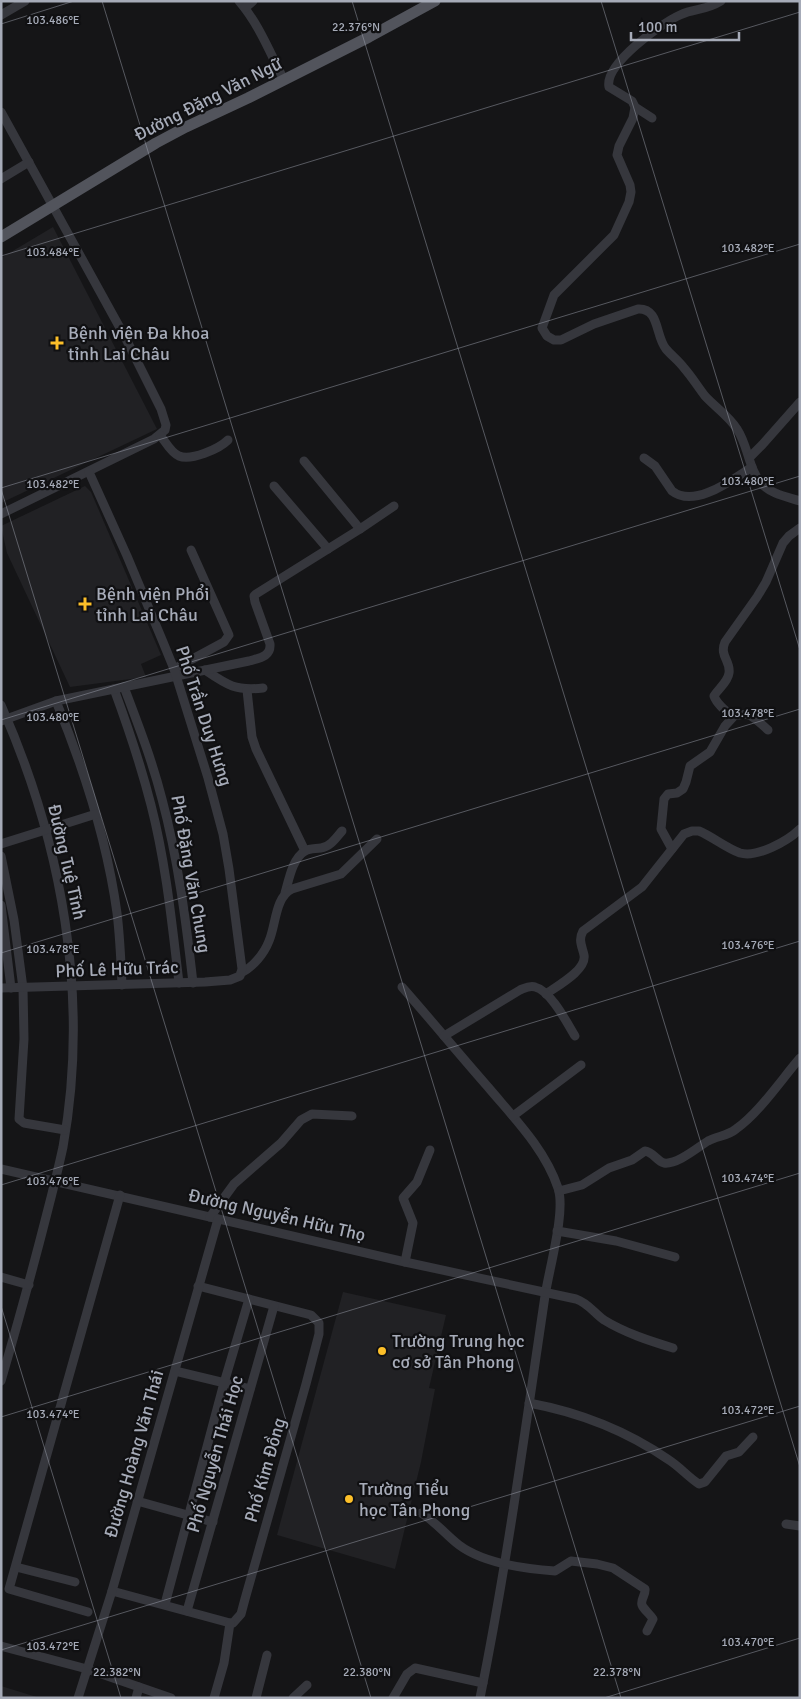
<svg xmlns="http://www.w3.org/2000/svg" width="801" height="1699" viewBox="0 0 801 1699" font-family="Signika,sans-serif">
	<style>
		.built { fill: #212124 }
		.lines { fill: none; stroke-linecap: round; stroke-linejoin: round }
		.minor { stroke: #36373d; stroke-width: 9 }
		.major { stroke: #52545c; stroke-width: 11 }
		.ticks { fill: none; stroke: #a6abb8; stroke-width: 1; stroke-opacity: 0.45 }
		.poi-dot { fill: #fcbf29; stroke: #101012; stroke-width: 2 }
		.labels { text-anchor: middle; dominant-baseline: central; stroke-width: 4.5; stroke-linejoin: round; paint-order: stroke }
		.street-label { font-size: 18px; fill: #a6abb8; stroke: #101012 }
		.poi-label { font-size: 18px; fill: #a6abb8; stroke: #101012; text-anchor: start }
		.ticks-label { font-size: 12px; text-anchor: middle; fill: #a6abb8; stroke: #101012; stroke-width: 4.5; stroke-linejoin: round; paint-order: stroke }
	</style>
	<rect width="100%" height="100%" fill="#151517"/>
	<g class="built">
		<polygon points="53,227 157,429 1,503 1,258"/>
		<polygon points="85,486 91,492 161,655 141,664 146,677 70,687 7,553 1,526"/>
		<polygon points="343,1292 446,1315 429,1388 435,1389 421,1462 395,1569 277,1535"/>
		<polygon points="1,1686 40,1698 1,1698"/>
	</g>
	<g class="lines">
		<g class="minor">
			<path d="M239,1C259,24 270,53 284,80"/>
			<path d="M721,1C705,11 695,8 680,15C662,23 604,64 609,87L632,101L635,107L633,118L619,146L617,155L630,185L631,192L629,202L614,235L554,295L542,328L547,336L554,340H561L594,324L638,309C660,308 655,336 666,349C672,356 679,361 684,368C692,377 698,387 705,396C715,407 729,416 737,429C748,445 749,471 762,484C771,494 788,497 800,501"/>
			<polyline points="245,8 253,1"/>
			<polyline points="1,15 25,1"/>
			<polyline points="635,107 652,118"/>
			<polyline points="1,112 125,337 161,409 166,425 165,430 154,439 1,514"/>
			<polyline points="1,179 29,162"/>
			<path d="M160,435C165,441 171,453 179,456C191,461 219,449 228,440"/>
			<polyline points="750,457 762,445 800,402"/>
			<path d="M644,458L655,466L672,491C695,509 733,479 752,467"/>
			<polyline points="304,461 360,529"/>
			<polyline points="274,486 328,549"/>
			<polyline points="174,669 224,642 229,635 191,550"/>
			<path d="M205,670C227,685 235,691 263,688"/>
			<path d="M124,687C138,724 152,760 162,799C178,859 186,921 193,983"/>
			<path d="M114,689C128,727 141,766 151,805C166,863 172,924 179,983"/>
			<polyline points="247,690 252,737 256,749 305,851"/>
			<path d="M56,701C84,769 107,840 117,913C120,937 121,961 122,985"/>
			<path d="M1,705C62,843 90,997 63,1147C58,1170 52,1194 46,1217C32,1272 17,1326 1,1381"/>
			<path d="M1,721L56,701L249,661C259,658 271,657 270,644L255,602L254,596L256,594L360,529L394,506"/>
			<path d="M768,730C762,725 756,718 749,715C743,713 739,716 733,715C726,713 716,702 714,696C718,689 728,682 729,673C731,661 719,656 725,642L757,597L766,582L783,543L789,536L800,528"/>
			<polyline points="1,844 96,814"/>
			<polyline points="672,849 661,829 664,799 668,794 677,793 683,789 686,782 690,766 710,752 725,726 735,715"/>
			<polyline points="1,856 14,920 23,988 24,1039 19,1119 24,1123 65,1130"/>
			<path d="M285,893C289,880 292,859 305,851C310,848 315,849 321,848C330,847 336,838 342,831"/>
			<polyline points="1,905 11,988"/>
			<path d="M241,973C253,967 264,954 269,941C276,925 275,897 292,889L341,874L377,839"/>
			<path d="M402,987C431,1020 459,1054 488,1087C514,1118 545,1149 558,1188C566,1211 549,1269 545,1296C525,1430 507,1565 480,1698"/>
			<polyline points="1,988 205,982 230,980 240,976 242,969 229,869 223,834 208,778 174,669 163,642 127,556 89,472"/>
			<path d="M546,994C557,986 587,970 584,955C582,946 578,940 583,931L642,887L684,834L692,831H699C713,837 726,848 740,853C757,858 788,841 800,829"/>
			<path d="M444,1036L520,990C525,988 530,985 535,987C551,991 567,1023 575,1036"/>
			<polyline points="513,1116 581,1065"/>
			<path d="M1,1169L405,1262L576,1299C588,1303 594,1313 604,1320C625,1333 650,1341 673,1348"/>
			<path d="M559,1191L582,1185L609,1168L632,1160L645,1151C653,1152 657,1161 664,1163C677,1165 698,1147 708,1141C717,1136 728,1136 736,1129C759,1113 781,1080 800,1058"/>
			<polyline points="210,1217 234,1184 281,1143 301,1120 312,1114 352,1116"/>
			<polyline points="557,1231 616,1241 675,1257"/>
			<polyline points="405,1262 413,1223 403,1198 417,1182 430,1150"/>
			<polyline points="1,1277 29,1285"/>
			<polyline points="175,1371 250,1389"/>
			<path d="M529,1403C578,1412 627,1431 669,1460C680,1467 688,1477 699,1484L705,1482L726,1456L739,1452L753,1437"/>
			<polyline points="137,1501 213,1522"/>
			<path d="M421,1513C436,1522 446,1535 459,1545C483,1563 526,1569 555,1571L571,1561L597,1564L613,1568L645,1589C646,1595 640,1600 642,1605C644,1610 650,1614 653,1619L647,1631"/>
			<polyline points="786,1524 800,1526"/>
			<polyline points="16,1567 75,1582"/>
			<polyline points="112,1591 230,1623 233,1623 241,1614 245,1599 306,1384 319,1334 319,1323 311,1315 198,1286"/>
			<polyline points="165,1604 224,1383 249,1299"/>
			<polyline points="187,1611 274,1306"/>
			<polyline points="88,1612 9,1589 120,1195"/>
			<polyline points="1,1646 87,1669 171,1698"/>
			<polyline points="78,1698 112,1591 218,1219"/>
			<polyline points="136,1698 139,1687"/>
			<polyline points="214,1698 224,1663 230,1623"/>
			<polyline points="256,1698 267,1655"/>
			<polyline points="293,1698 307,1685"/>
			<polyline points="393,1698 407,1674 415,1668 483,1683"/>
		</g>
		<polyline class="major" points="1,237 156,143 186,127 248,98 369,37 435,1"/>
	</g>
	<path class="ticks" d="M102,1L621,1698M352,1L800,1467M601,1L800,650M1,24L74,1M1,256L800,12M1,488L800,244M1,489L371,1698M1,720L800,476M1,953L800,709M1,1185L800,941M1,1306L121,1698M1,1417L800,1173M1,1650L800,1406M604,1698L800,1638"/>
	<g class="poi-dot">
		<path d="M54.5 335.5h5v5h5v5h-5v5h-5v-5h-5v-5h5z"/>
		<path d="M82.5 596.5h5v5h5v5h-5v5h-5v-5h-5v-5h5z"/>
		<circle cx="382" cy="1351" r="5"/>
		<circle cx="349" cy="1499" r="5"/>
	</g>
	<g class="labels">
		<g class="street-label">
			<text transform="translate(208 99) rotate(-27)">Đường Đặng Văn Ngữ</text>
			<text transform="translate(204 716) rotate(72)">Phố Trần Duy Hưng</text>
			<text transform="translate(67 862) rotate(77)">Đường Tuệ Tĩnh</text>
			<text transform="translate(191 874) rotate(80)">Phố Đặng Văn Chung</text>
			<text transform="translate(117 969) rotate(-2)">Phố Lê Hữu Trác</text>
			<text transform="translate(277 1215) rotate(13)">Đường Nguyễn Hữu Thọ</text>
			<text transform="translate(134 1454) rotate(-74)">Đường Hoàng Văn Thái</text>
			<text transform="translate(215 1454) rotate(-74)">Phố Nguyễn Thái Học</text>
			<text transform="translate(265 1470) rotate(-74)">Phố Kim Đồng</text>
		</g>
		<g class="poi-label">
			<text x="68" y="333">Bệnh viện Đa khoa<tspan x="68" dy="21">tỉnh Lai Châu</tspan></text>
			<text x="96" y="594">Bệnh viện Phổi<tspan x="96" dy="21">tỉnh Lai Châu</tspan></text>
			<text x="392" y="1341">Trường Trung học<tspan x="392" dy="21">cơ sở Tân Phong</tspan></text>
			<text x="359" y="1489">Trường Tiểu<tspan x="359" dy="21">học Tân Phong</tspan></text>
		</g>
	</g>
	<g class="ticks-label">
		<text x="53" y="24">103.486°E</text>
		<text x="356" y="31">22.376°N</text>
		<text x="748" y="252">103.482°E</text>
		<text x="53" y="256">103.484°E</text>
		<text x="748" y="485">103.480°E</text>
		<text x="53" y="488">103.482°E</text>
		<text x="748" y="717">103.478°E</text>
		<text x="53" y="721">103.480°E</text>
		<text x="748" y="949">103.476°E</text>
		<text x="53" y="953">103.478°E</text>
		<text x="748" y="1182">103.474°E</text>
		<text x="53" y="1185">103.476°E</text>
		<text x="748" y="1414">103.472°E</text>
		<text x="53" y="1418">103.474°E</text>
		<text x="748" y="1646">103.470°E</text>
		<text x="53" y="1650">103.472°E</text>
		<text x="117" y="1676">22.382°N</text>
		<text x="367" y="1676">22.380°N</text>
		<text x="617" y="1676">22.378°N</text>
	</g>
	<rect width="801" height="1699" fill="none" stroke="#a6abb8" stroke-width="5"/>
	<path d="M631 32v8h108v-8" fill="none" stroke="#a6abb8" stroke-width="2.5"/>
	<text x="638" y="32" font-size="15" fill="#a6abb8" stroke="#101012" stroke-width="4" paint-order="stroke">100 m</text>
</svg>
